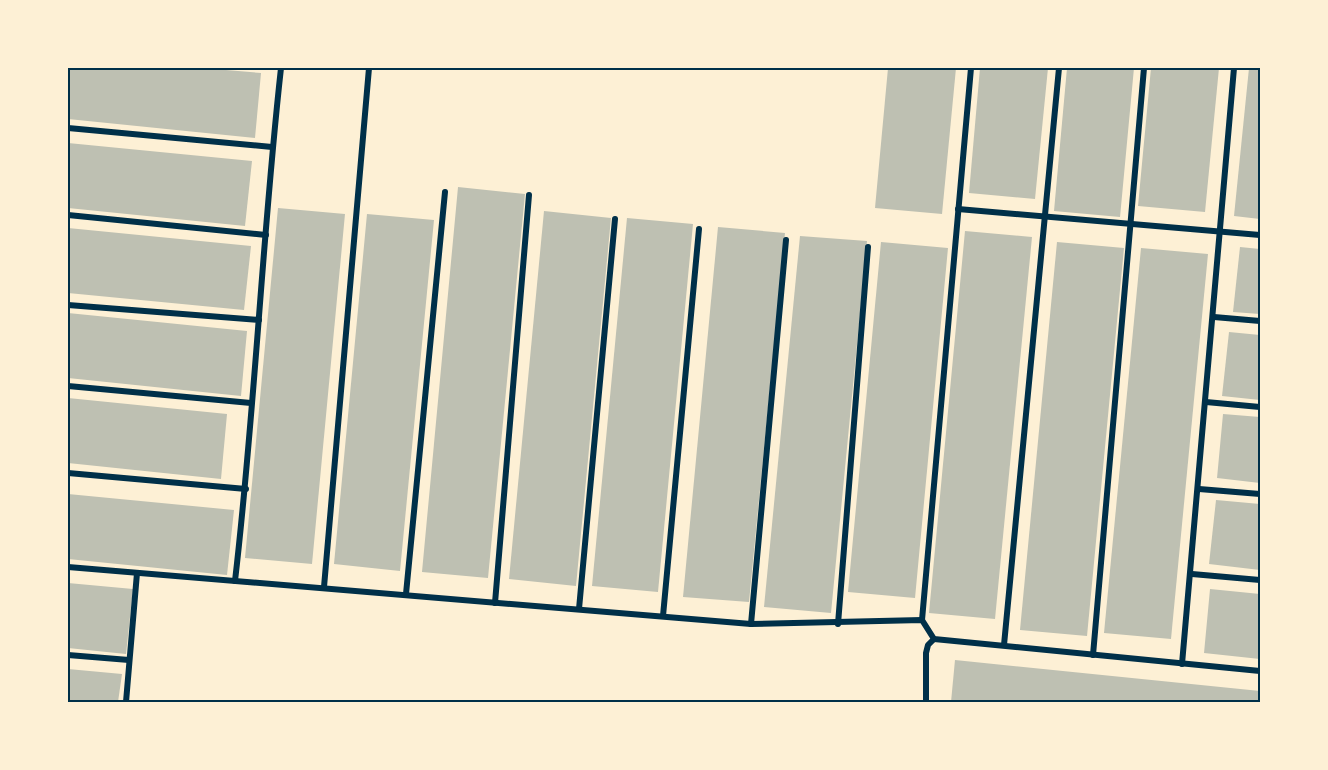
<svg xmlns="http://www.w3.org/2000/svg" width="1328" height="770" viewBox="0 0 1328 770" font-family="'Playfair Display',serif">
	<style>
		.building { fill: #bec0b2 }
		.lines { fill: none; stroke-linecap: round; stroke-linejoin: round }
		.minor { stroke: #003049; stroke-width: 6 }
		.neatline { fill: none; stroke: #003049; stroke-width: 2 }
	</style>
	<rect width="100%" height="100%" fill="#fdf0d5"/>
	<g class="building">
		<polygon points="68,68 202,68 261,73 255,138 68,119"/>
		<polygon points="888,68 956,68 942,214 875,208"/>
		<polygon points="980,68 1048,68 1035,199 969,193"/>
		<polygon points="1067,68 1134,68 1120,217 1054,211"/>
		<polygon points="1151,68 1219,68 1205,212 1138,206"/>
		<polygon points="1249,68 1260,68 1260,219 1234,216"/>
		<polygon points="68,143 252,161 245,226 68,208"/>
		<polygon points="458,187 525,194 488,578 422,572"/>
		<polygon points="278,208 345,214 312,564 245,558"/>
		<polygon points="544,211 611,218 576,586 509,579"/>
		<polygon points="367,214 434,220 400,571 334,564"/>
		<polygon points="627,218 693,224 658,592 592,586"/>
		<polygon points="718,227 785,233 749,602 683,597"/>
		<polygon points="68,228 251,246 244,310 68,293"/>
		<polygon points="965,231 1032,237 995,619 929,613"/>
		<polygon points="800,236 867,241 831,613 764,607"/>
		<polygon points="881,242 948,248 915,598 848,592"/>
		<polygon points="1057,242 1124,248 1087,636 1020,630"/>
		<polygon points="1240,247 1260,249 1260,314 1233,312"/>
		<polygon points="1141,248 1208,254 1171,639 1104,633"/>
		<polygon points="68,313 247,331 241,396 68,378"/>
		<polygon points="1229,332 1260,335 1260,400 1222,396"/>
		<polygon points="68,398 227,414 221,479 68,463"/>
		<polygon points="1223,414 1260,417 1260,483 1217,478"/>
		<polygon points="68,494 234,510 227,575 68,559"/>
		<polygon points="1216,500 1260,504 1260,570 1209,564"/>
		<polygon points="68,583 133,589 126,654 68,648"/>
		<polygon points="1210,589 1260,594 1260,659 1204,653"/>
		<polygon points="955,660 1260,691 1260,702 951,702"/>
		<polygon points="68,669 122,674 118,702 68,702"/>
	</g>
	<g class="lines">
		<g class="minor">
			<polyline points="68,128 272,147"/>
			<polyline points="958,209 1260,235"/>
			<polyline points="68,215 266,235"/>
			<polyline points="68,305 259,320"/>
			<polyline points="1214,317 1260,321"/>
			<polyline points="68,386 251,403"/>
			<polyline points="1206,402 1260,407"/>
			<polyline points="68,473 246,489"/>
			<polyline points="1199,489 1260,494"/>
			<polyline points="68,567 751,624 922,620 934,639 1260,671"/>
			<polyline points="1192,574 1260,580"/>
			<path d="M235,581C255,410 262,238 281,68"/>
			<polyline points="324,587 369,68"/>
			<polyline points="406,594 445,192"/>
			<polyline points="495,603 529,195"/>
			<polyline points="579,609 615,219"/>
			<polyline points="663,616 699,229"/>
			<polyline points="922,620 971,68"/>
			<polyline points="751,624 786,240"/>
			<polyline points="838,624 868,247"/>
			<polyline points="1004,645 1059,68"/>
			<polyline points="68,655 129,660"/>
			<polyline points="1093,655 1144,68"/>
			<polyline points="1182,664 1234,68"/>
			<polyline points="126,702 137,573"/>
			<polyline points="926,702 926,653 928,645 934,639"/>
		</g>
	</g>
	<rect width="1328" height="770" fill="none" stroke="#fdf0d5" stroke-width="138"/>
	<rect x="69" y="69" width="1190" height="632" class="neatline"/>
</svg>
